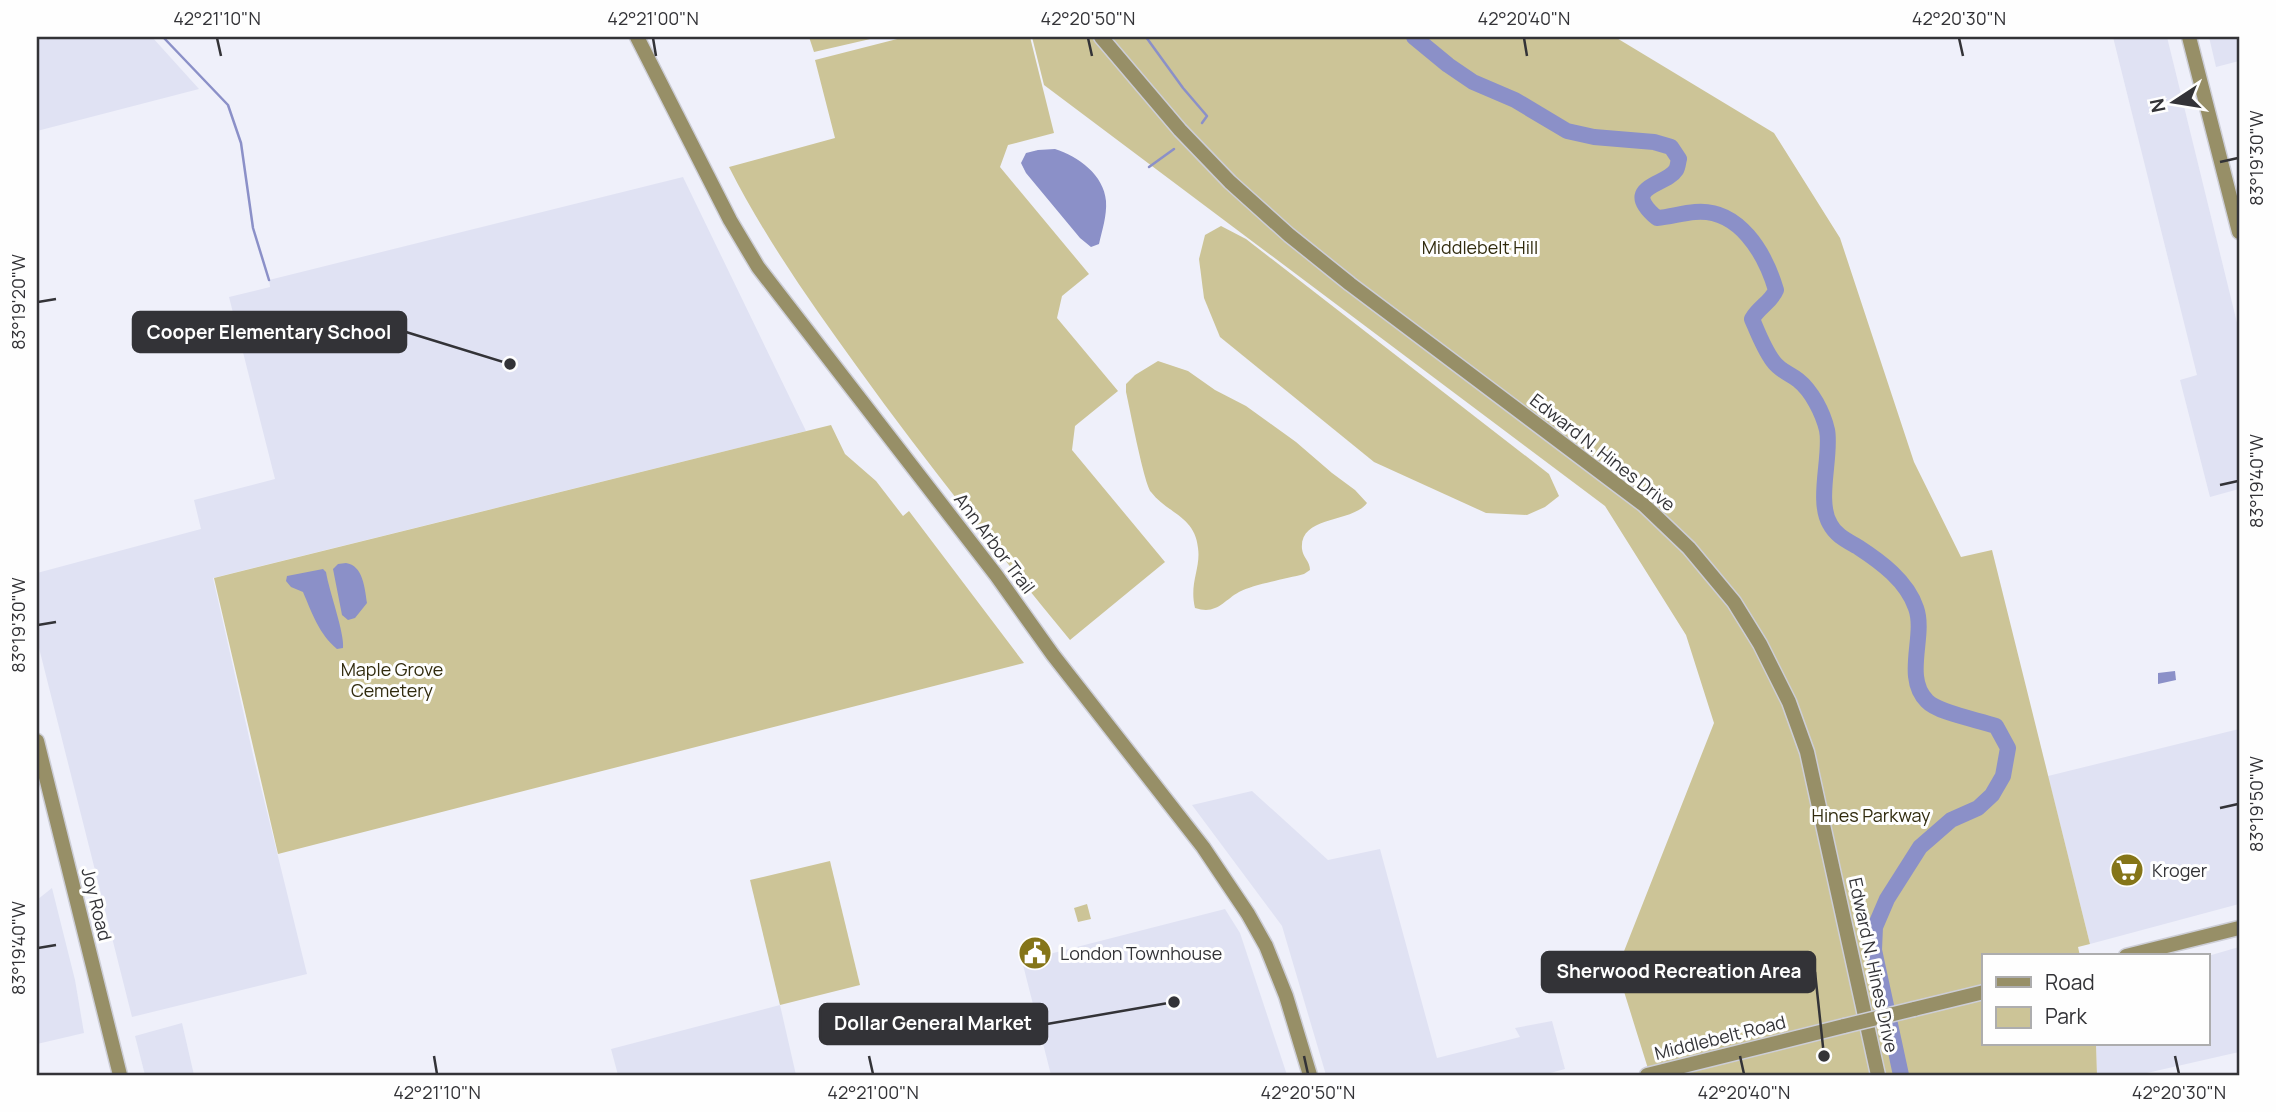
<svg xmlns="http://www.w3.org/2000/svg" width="2276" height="1112" viewBox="0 0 2276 1112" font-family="Manrope,sans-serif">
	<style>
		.built { fill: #e0e2f3 }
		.green { fill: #ccc497 }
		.water { fill: #8b90c8 }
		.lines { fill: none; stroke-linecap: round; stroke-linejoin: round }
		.stream { stroke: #8b90c8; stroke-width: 2.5 }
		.river { stroke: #8b90c8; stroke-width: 16 }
		.secondary-casing { stroke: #cdced7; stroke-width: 17 }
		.secondary { stroke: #978f67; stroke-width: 14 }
		.secondary-bridge-casing { stroke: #cdced7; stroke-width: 17; stroke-linecap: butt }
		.secondary-bridge { stroke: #978f67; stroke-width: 14 }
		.ticks { fill: none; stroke: #333337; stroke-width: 2.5 }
		.labels { text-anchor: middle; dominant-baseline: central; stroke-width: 6; stroke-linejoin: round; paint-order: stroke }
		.park-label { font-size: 18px; fill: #312b0e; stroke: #fefefe }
		.street-label { font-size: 18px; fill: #333337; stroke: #fefefe }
		.poi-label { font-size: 18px; fill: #333337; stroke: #fefefe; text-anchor: start }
		.leader { fill: none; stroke: #333337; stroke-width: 2.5 }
		.callout-dot { fill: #333337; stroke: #fefefe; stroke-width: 2.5 }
		.callout { fill: #333337; stroke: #333337; stroke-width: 2.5 }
		.callout-label { font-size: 19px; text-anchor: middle; font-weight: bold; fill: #fff }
		.neatline { fill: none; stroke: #333337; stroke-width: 2.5 }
		.ticks-label { font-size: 18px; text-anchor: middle; fill: #333337 }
	</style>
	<rect width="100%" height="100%" fill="#eff0fa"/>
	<g class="built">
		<polygon points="37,37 152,37 199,89 37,131"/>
		<polygon points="2113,37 2167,37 2239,331 2239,489 2210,497 2180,380 2197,375"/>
		<polygon points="2209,37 2239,37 2239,61 2216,67"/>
		<polygon points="683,177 806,431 213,578 254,759 307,974 132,1017 37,640 37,573 201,529 194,500 275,479 229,297 270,287 269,280"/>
		<polygon points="2239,729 2239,904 2090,944 2048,776"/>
		<polygon points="1252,791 1328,860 1380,849 1437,1058 1520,1037 1515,1028 1552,1021 1565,1069 1543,1075 1326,1075 1282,926 1192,805"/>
		<polygon points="52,888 75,980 84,1033 37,1044 37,900"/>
		<polygon points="1225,909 1240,933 1287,1075 1051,1075 1022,961"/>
		<polygon points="2239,947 2239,1052 2138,1075 2097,1075 2096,1044 2208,1044 2208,956"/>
		<polygon points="780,1005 796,1075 618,1075 611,1049"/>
		<polygon points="182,1023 194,1075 145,1075 135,1036"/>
	</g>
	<g class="green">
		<polygon points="809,37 879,37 814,52"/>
		<path d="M905,37H1030L1054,133L1008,145L1000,167L1089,274L1062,296L1057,318L1118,391L1075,426L1072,450L1165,562L1070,640C997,551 925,461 858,368C811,303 765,238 729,167L835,138L815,60Z"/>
		<polygon points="1032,37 1615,37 1774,133 1840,238 1914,462 1961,557 1992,550 2090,944 2078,947 2080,956 1984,956 1984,1044 2096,1044 2097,1075 1650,1075 1617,969 1714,723 1686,635 1605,506 1044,85"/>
		<polygon points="1221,226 1246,239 1549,474 1559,496 1545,507 1527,515 1486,513 1374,462 1220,337 1204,298 1199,259 1205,235"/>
		<path d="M1158,361L1188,371L1215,390L1246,406L1296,442L1332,473L1355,490L1367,503C1353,523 1299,515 1302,549C1303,558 1310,561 1310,570L1304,574C1286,579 1254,584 1239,592C1223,601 1217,615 1195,608C1189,583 1201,568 1198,548C1195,516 1168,514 1151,492C1144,483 1130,409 1126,392V384L1135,375Z"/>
		<polygon points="831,425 845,454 876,481 903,516 909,511 1024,663 278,854 214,578"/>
		<polygon points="830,861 860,985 780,1005 750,880"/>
		<polygon points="1087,904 1091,919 1078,922 1074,908"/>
	</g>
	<g class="water">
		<path d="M1055,149C1078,156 1104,175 1106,201C1107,216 1102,230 1099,244L1091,247L1080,238L1026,173L1021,163L1026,153L1038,150Z"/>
		<path d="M346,563C363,565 365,589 367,603L355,618L348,620L342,615L333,569L338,564Z"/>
		<path d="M323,569L326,572C329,591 345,634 343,648L337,649C319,634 312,613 303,592L291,587L286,581L287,576Z"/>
		<polygon points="2175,671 2176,680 2158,684 2158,673"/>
	</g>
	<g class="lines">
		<g class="stream">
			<polyline points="163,37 228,105 241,143 253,228 269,280"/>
			<polyline points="1146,37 1183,88 1207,116 1202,123"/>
			<polyline points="1149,167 1174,149"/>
		</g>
		<path class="river" d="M1414,37L1448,65L1473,82L1515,100L1567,131L1594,137L1654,142L1671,147L1679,159C1678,162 1678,167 1676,170C1666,186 1619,186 1657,218C1670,217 1682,213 1695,212C1739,208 1765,253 1776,290C1771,302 1759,307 1752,319C1758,333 1764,349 1773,361C1780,371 1789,373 1798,380C1812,391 1823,413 1827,430C1832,454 1816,501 1830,524C1836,536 1848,541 1858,547C1881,562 1907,581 1916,608C1926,636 1903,677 1927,701C1938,713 1979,720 1996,726L2008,748L2003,776L1992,795L1978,808L1951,820L1920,847L1887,899L1875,927L1874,950L1901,1075"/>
		<defs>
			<g id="secondary">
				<polyline points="637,37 730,220 758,267 996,575 1053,655 1203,847 1248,914 1266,946 1286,996 1310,1075"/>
				<polyline points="1101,37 1180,130 1230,182 1289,235 1350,284 1644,505 1689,548 1734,602 1760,644 1789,702 1807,752 1878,1075"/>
				<polyline points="2189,37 2239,232"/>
				<polyline points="37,741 120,1075"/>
				<polyline points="2126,956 2239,928"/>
				<polyline points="1914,1009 1984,992"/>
				<polyline points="1647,1075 1844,1026"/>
			</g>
		</defs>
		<use href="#secondary" class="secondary-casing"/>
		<use href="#secondary" class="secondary"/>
		<defs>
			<polyline id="secondary-bridge" points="1844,1026 1914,1009"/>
		</defs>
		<use href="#secondary-bridge" class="secondary-bridge-casing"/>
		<use href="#secondary-bridge" class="secondary-bridge"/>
	</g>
	<path class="ticks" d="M217,38L221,56M653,38L656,56M1088,38L1092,56M1524,38L1527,56M1959,38L1963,56M2220,162L2238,158M38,302L56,299M2220,485L2238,481M38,625L56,622M2220,808L2238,804M38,948L56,945M434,1056L437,1074M869,1056L873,1074M1304,1056L1308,1074M1740,1056L1744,1074M2175,1056L2179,1074"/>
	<defs>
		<symbol id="supermarket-disc" viewBox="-11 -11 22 22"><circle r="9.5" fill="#857518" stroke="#fefefe"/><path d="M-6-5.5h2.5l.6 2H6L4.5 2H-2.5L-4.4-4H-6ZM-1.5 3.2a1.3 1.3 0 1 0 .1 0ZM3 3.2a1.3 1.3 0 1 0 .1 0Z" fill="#fff"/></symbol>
		<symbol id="civic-disc" viewBox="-11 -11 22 22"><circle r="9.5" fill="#857518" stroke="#fefefe"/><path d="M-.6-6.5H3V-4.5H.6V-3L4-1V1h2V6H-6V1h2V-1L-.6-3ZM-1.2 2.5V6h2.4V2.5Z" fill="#fff"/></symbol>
	</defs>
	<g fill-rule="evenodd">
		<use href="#supermarket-disc" x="2108" y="851" width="38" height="38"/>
		<use href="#civic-disc" x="1016" y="934" width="38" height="38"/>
	</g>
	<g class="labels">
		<g class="park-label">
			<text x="1480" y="247">Middlebelt Hill</text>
			<text x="392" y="669">Maple Grove<tspan x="392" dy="21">Cemetery</tspan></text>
			<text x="1871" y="815">Hines Parkway</text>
		</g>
		<g class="street-label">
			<text transform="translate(1603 452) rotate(38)">Edward N. Hines Drive</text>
			<text transform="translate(995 543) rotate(53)">Ann Arbor Trail</text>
			<text transform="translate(97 904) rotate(76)">Joy Road</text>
			<text transform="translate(1874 965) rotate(78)">Edward N. Hines Drive</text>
			<text transform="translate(1720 1037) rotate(-14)">Middlebelt Road</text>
		</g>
		<g class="poi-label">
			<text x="2152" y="870">Kroger</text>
			<text x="1060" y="953">London Townhouse</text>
		</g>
	</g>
	<path class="leader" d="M510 364L406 332M1824 1056L1815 972M1174 1002L1047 1024"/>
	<g class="callout-dot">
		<circle cx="510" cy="364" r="7"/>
		<circle cx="1824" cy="1056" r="7"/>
		<circle cx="1174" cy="1002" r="7"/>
	</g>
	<g class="callout">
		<rect x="133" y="312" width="273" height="40" rx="7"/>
		<rect x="1542" y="952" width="273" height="40" rx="7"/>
		<rect x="820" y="1004" width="227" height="40" rx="7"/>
	</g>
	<g class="callout-label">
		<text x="269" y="339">Cooper Elementary School</text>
		<text x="1679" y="978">Sherwood Recreation Area</text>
		<text x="933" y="1030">Dollar General Market</text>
	</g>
	<rect width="2276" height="1112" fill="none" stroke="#fefefe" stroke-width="77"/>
	<rect x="1982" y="954" width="228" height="91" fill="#fefefe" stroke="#adadae" stroke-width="2"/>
	<rect x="1996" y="977" width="35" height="10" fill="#978f67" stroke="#adadae" stroke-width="2"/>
	<text x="2045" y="990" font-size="21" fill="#333337">Road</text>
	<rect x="1996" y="1007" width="35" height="21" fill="#ccc497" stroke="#adadae" stroke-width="2"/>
	<text x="2045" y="1024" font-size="21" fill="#333337">Park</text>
	<g transform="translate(2174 102) rotate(258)" stroke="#fefefe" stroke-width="5" paint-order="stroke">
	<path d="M0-5L12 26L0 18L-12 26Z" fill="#333337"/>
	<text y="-10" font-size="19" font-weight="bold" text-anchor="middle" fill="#333337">N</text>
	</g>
	<rect x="38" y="38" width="2200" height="1036" class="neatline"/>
	<g class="ticks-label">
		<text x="217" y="25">42°21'10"N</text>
		<text x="653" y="25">42°21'00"N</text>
		<text x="1088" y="25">42°20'50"N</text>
		<text x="1524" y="25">42°20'40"N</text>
		<text x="1959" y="25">42°20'30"N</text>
		<text transform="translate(2257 158) rotate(-90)" y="6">83°19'30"W</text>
		<text transform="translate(19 302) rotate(-90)" y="6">83°19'20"W</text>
		<text transform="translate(2257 481) rotate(-90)" y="6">83°19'40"W</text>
		<text transform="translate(19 625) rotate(-90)" y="6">83°19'30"W</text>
		<text transform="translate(2257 804) rotate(-90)" y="6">83°19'50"W</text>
		<text transform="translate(19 948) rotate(-90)" y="6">83°19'40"W</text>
		<text x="437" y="1099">42°21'10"N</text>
		<text x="873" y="1099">42°21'00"N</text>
		<text x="1308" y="1099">42°20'50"N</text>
		<text x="1744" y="1099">42°20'40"N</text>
		<text x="2179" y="1099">42°20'30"N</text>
	</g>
</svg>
